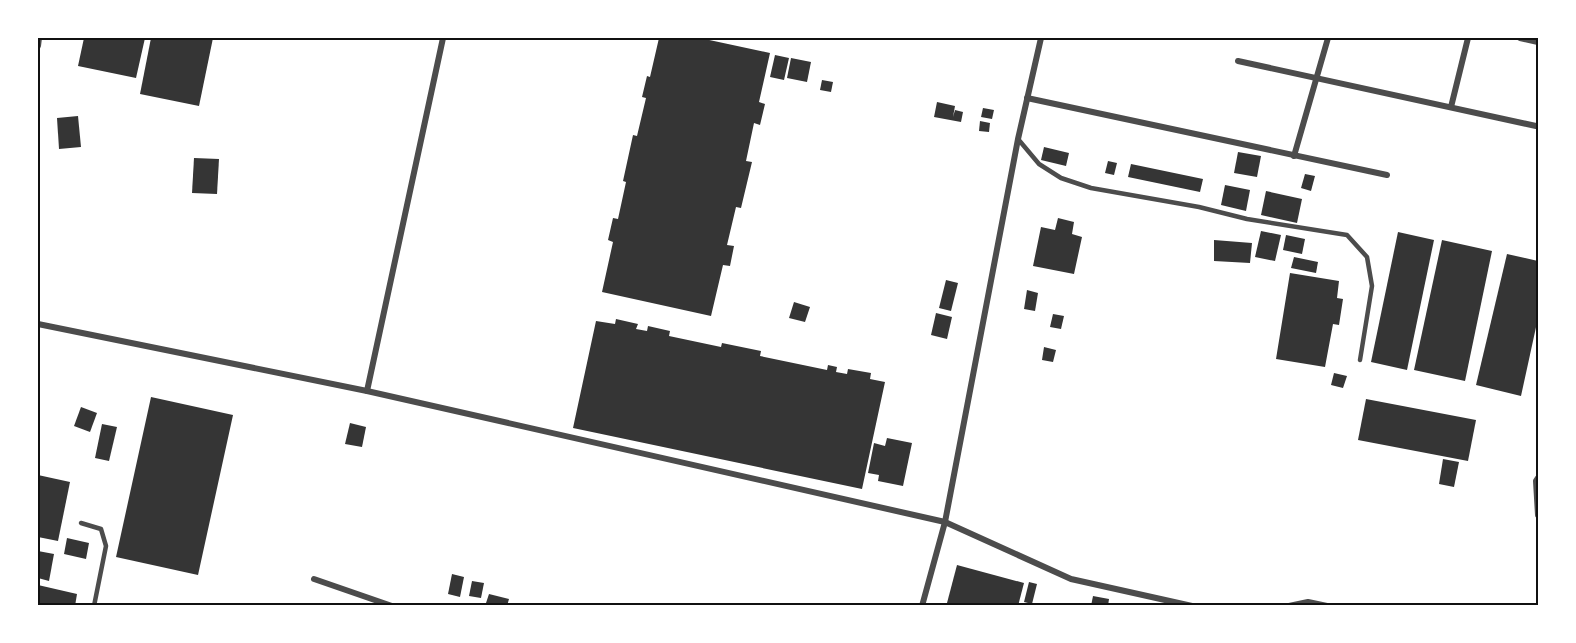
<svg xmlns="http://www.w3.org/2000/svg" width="1576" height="643" viewBox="0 0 1576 643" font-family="Georgia,serif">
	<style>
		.building { fill: #353535 }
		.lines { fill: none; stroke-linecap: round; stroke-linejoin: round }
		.service { stroke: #4c4c4c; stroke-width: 4.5 }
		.minor { stroke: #4c4c4c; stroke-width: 6 }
		.neatline { fill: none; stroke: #111; stroke-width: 2 }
	</style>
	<rect width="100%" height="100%" fill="#fff"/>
	<g class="building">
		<polygon points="84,38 145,38 136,78 78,66"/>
		<polygon points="151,38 213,38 199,106 140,94"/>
		<polygon points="659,38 700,38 770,53 759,102 765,104 760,125 754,123 746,161 752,162 741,208 736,207 727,245 734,246 730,266 723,265 711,316 602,292 613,242 608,240 613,218 618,219 626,182 623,181 633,135 637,136 646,98 642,97 647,76 650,77"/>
		<polygon points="775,55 789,58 784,80 770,77"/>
		<polygon points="791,58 811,62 807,82 787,78"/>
		<polygon points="822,80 833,82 831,92 820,90"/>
		<polygon points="937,102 955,106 953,117 955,110 963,112 961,122 934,117"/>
		<polygon points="983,108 994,110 992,119 981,117"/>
		<polygon points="78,116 81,147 59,149 57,118"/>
		<polygon points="980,121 990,123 989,132 979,131"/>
		<polygon points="1044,147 1069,153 1066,166 1041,160"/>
		<polygon points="1238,152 1261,156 1257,177 1234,173"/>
		<polygon points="194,158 219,159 217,194 192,193"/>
		<polygon points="1108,161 1117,163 1114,175 1105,173"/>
		<polygon points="1131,164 1203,179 1200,192 1128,177"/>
		<polygon points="1305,174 1315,176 1311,191 1301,188"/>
		<polygon points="1225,185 1250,190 1246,211 1221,205"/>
		<polygon points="1266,191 1302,199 1297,223 1261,215"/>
		<polygon points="1058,218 1074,222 1072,234 1082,237 1074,274 1033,266 1041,227 1055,230"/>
		<polygon points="1261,231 1281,235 1275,261 1255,257"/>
		<polygon points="1398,232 1434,240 1407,370 1371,362"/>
		<polygon points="1286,235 1305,239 1302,254 1283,250"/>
		<polygon points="1214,240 1252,243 1250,263 1214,261"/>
		<polygon points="1442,240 1492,251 1465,381 1414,370"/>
		<polygon points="1507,254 1538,261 1538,318 1521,396 1476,385"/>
		<polygon points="1294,257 1318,262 1316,273 1291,268"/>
		<polygon points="1290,273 1339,281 1337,298 1343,299 1339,325 1333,324 1325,367 1276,359"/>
		<polygon points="946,280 958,283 951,311 939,308"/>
		<polygon points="1027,290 1038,293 1035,311 1024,309"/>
		<polygon points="794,302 810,307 805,322 789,318"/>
		<polygon points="936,313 952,317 947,339 931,335"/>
		<polygon points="1053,314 1064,316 1061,329 1050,327"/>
		<polygon points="616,319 638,324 636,329 647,331 648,326 670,331 669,336 721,347 722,343 761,351 760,356 827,370 828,365 837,367 836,372 847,374 848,369 871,373 870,379 885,382 862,489 573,428 596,321 615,324"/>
		<polygon points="1044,347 1056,350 1053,362 1042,360"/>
		<polygon points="1334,373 1347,376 1343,388 1331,385"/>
		<polygon points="151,397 233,415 198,575 116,557"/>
		<polygon points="1366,399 1476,420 1468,461 1358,440"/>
		<polygon points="81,407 97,413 90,432 74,426"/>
		<polygon points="350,423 366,427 362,447 345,444"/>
		<polygon points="102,424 117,427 109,461 95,458"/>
		<polygon points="887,438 912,443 903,486 878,481 879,475 868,473 874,443 885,446"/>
		<polygon points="1443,459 1459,462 1454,487 1439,484"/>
		<polygon points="38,475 70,482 58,541 38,537"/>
		<polygon points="67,538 89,543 86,559 64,554"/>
		<polygon points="38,551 54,554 49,581 38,578"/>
		<polygon points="957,565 1024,583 1018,606 958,606 947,603"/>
		<polygon points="452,574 464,577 460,597 448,594"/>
		<polygon points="472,581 484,583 481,598 469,596"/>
		<polygon points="1029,582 1037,584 1032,604 1024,602"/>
		<polygon points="38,585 77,594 75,606 38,606"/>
		<polygon points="489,594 509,599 507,606 485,606"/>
		<polygon points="1093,596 1109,599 1108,606 1091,606"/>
	</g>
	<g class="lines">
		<g class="service">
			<polyline points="1018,139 1039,164 1061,178 1091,188 1199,207 1247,219 1347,235 1367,257 1372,286 1360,360"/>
			<polyline points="81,523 101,529 106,546 94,606"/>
		</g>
		<g class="minor">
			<polyline points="1520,38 1538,42"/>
			<polyline points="38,46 39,38"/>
			<polyline points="1238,61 1536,126"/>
			<polyline points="1027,98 1387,175"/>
			<polyline points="1451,107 1468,38"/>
			<polyline points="1294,156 1328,38"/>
			<polyline points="38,324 367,391 945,522 1071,579 1192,606"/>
			<polyline points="367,391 443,38"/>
			<polyline points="1538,478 1536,481 1538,515"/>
			<polyline points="314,579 392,606"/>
			<polyline points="922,606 945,522 1018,139 1041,38"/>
			<polyline points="1289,606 1308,602 1327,606"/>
		</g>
	</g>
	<rect width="1576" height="643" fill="none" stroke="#ffffff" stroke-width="78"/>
	<rect x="39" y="39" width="1498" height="565" class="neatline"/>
</svg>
